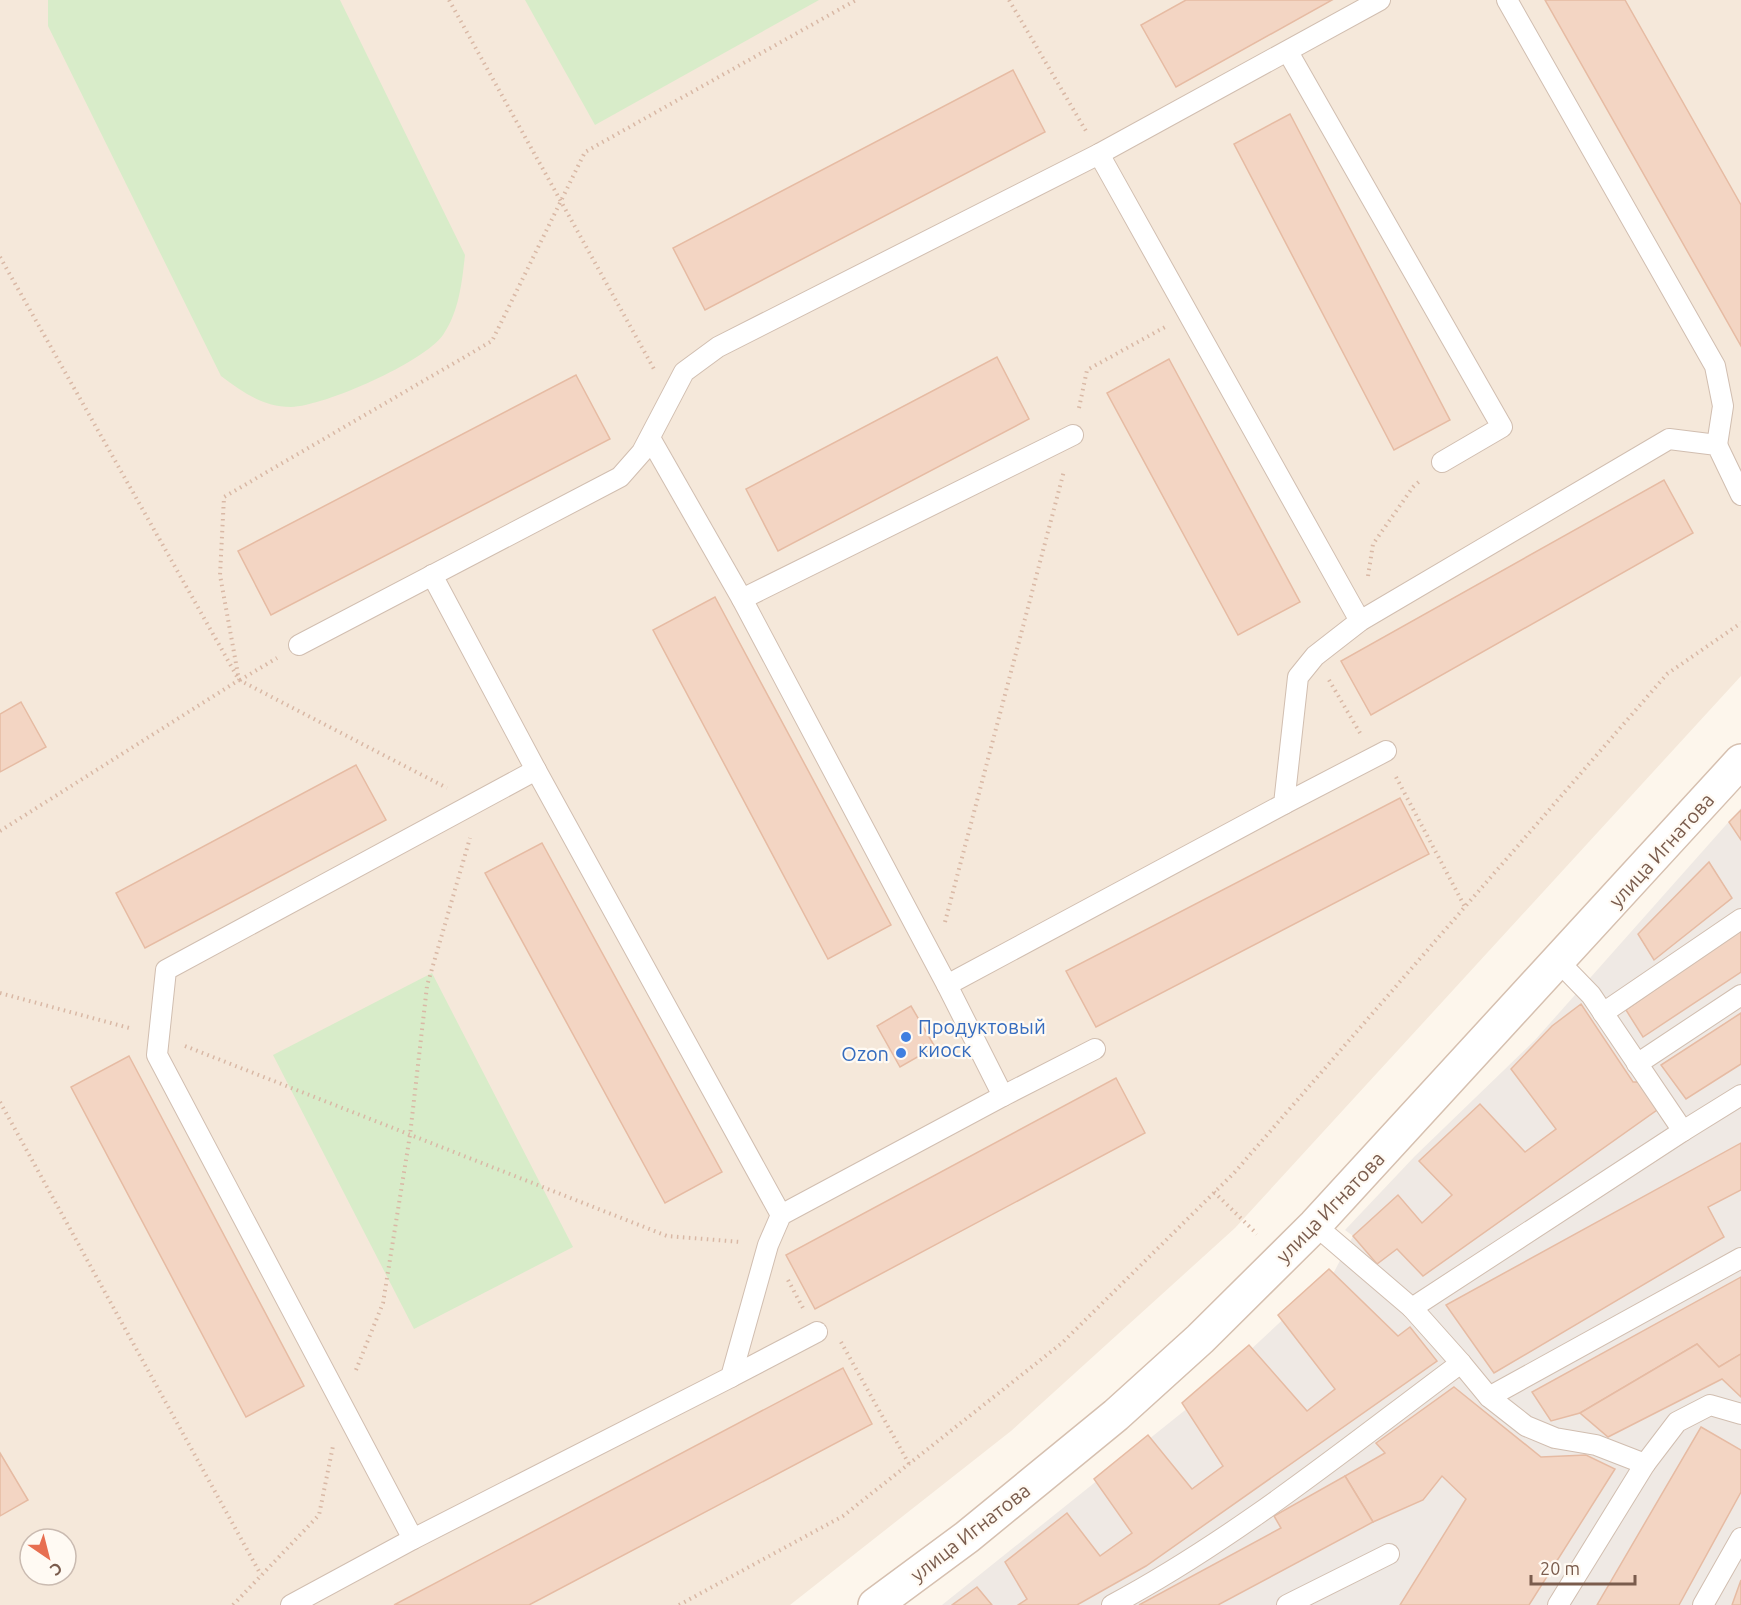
<svg xmlns="http://www.w3.org/2000/svg" width="1741" height="1605" viewBox="0 0 1741 1605" font-family="Ubuntu,sans-serif">
	<style>
		.residential { fill: #f5e8da; fill-rule: evenodd }
		.industrial { fill: #efe9e4 }
		.green { fill: #d8ecc9 }
		.building { fill: #f3d5c3; stroke: #e6bba3; stroke-width: 1.5 }
		.lines { fill: none; stroke-linecap: round; stroke-linejoin: round }
		.lane-casing { stroke: #d1beb0; stroke-width: 22 }
		.secondary-casing { stroke: #d6c0b0; stroke-width: 36 }
		.path { stroke: #d9b8a5; stroke-width: 4; stroke-dasharray: 1.5 4.5; stroke-linecap: butt }
		.lane { stroke: #fff; stroke-width: 20 }
		.secondary { stroke: #fff; stroke-width: 33 }
		.shop-dot { fill: #3f7fe0; stroke: #fffaf3; stroke-width: 2 }
		.labels { text-anchor: middle; dominant-baseline: central; stroke-width: 4.5; stroke-linejoin: round; paint-order: stroke }
		.street-label { font-size: 20px; fill: #7a5c4d; stroke: #fffaf3 }
		.shop-label { font-size: 20px; fill: #366cbe; stroke: #fffaf3; text-anchor: start }
	</style>
	<rect width="100%" height="100%" fill="#fdf6ec"/>
	<path class="residential" d="M0,0H1741V676L1235,1228L1011,1431L790,1605H0ZM30,1539H66V1575H30Z"/>
	<polygon class="industrial" points="1741,808 1741,1605 942,1605 1189,1407 1334,1272 1353,1236 1345,1230 1415,1156 1535,1040"/>
	<g class="green">
		<path d="M48,0H340L465,255C462,282 459,312 443,335C424,362 325,406 291,407C262,407 243,392 221,376L48,26Z"/>
		<polygon points="525,0 819,0 595,125"/>
		<polygon points="432,973 573,1247 414,1329 273,1055"/>
	</g>
	<g class="building">
		<polygon points="1186,0 1332,0 1176,87 1141,25"/>
		<polygon points="1545,0 1625,0 1741,205 1741,346"/>
		<polygon points="1013,70 1045,132 705,310 673,248"/>
		<polygon points="1290,114 1450,420 1394,450 1234,144"/>
		<polygon points="997,357 1029,419 778,551 746,489"/>
		<polygon points="1169,359 1300,602 1238,635 1107,393"/>
		<polygon points="576,375 610,439 271,615 238,551"/>
		<polygon points="1664,480 1693,533 1371,715 1341,661"/>
		<polygon points="715,597 891,925 828,959 653,630"/>
		<polygon points="21,702 46,747 0,772 0,714"/>
		<polygon points="356,765 386,820 145,948 116,893"/>
		<polygon points="1400,798 1429,854 1096,1027 1066,971"/>
		<polygon points="1741,810 1741,840 1729,822"/>
		<polygon points="542,843 722,1172 665,1203 485,873"/>
		<polygon points="1709,862 1732,898 1654,960 1638,934"/>
		<polygon points="1741,929 1741,972 1643,1037 1626,1010"/>
		<polygon points="1581,1004 1633,1082 1639,1082 1657,1110 1423,1276 1397,1249 1377,1264 1353,1236 1398,1195 1422,1223 1452,1195 1419,1161 1480,1104 1525,1152 1556,1129 1511,1069 1552,1026"/>
		<polygon points="911,1006 935,1047 900,1067 877,1026"/>
		<polygon points="1741,1013 1741,1064 1686,1099 1661,1065"/>
		<polygon points="129,1056 304,1386 246,1417 71,1087"/>
		<polygon points="1116,1078 1145,1133 815,1309 786,1255"/>
		<polygon points="1741,1143 1741,1190 1708,1207 1724,1237 1494,1373 1446,1305"/>
		<polygon points="1329,1269 1398,1336 1410,1327 1437,1361 1146,1566 1077,1605 1018,1605 1027,1599 1005,1562 1067,1513 1100,1556 1132,1533 1094,1479 1148,1435 1192,1489 1223,1466 1182,1403 1249,1345 1307,1411 1335,1389 1278,1315"/>
		<polygon points="1741,1277 1741,1354 1719,1367 1697,1344 1580,1413 1551,1421 1532,1392"/>
		<polygon points="1697,1344 1719,1367 1741,1354 1741,1397 1722,1379 1608,1437 1580,1413"/>
		<polygon points="843,1368 872,1424 529,1605 394,1605"/>
		<polygon points="1454,1387 1541,1457 1586,1455 1615,1469 1529,1605 1400,1605 1466,1499 1442,1476 1423,1500 1373,1522 1345,1476 1385,1453 1376,1443"/>
		<polygon points="1701,1427 1741,1450 1741,1492 1679,1605 1597,1605"/>
		<polygon points="0,1453 28,1500 0,1516"/>
		<polygon points="1345,1476 1373,1522 1218,1605 1139,1605 1281,1528 1274,1516"/>
		<polygon points="1741,1580 1741,1605 1732,1605"/>
		<polygon points="977,1587 992,1605 952,1605"/>
	</g>
	<g class="lines">
		<defs>
			<g id="lane">
				<polyline points="1507,0 1715,366 1723,406 1717,445"/>
				<polyline points="1288,52 1502,427 1442,462"/>
				<polyline points="1099,154 1360,621"/>
				<polyline points="650,438 742,599"/>
				<polyline points="432,575 536,770"/>
				<polyline points="299,645 620,477 642,452 684,372 718,347 1099,154 1380,0"/>
				<polyline points="1284,804 1386,751"/>
				<polyline points="1559,962 1591,995 1683,1131 1741,1095"/>
				<polyline points="947,985 742,599 1073,435"/>
				<polyline points="1603,1013 1741,919"/>
				<polyline points="1637,1064 1741,995"/>
				<polyline points="1003,1096 1095,1049"/>
				<polyline points="1315,1225 1412,1308 1683,1131"/>
				<polyline points="1461,1363 1489,1397 1526,1426 1555,1438 1596,1445 1645,1464 1558,1605"/>
				<polyline points="731,1377 817,1332"/>
				<polyline points="1489,1397 1741,1258"/>
				<polyline points="1645,1464 1677,1422 1710,1405 1741,1414"/>
				<polyline points="413,1539 157,1055 166,970 536,770 781,1215"/>
				<polyline points="291,1605 413,1539 731,1377 768,1245 781,1215 1003,1096 947,985 1284,804 1298,677 1315,656 1360,621 1669,439 1717,445 1741,495"/>
				<path d="M1112,1605C1237,1538 1348,1447 1461,1363L1412,1308"/>
				<polyline points="1287,1605 1389,1554"/>
				<polyline points="1703,1605 1741,1538"/>
			</g>
			<polyline id="secondary" points="875,1605 967,1537 1116,1415 1200,1339 1315,1225 1741,761"/>
		</defs>
		<use href="#lane" class="lane-casing"/>
		<use href="#secondary" class="secondary-casing"/>
		<g class="path">
			<polyline points="449,0 654,369"/>
			<polyline points="1009,0 1086,131"/>
			<polyline points="0,257 239,680 447,788"/>
			<polyline points="1079,408 1087,370 1165,327"/>
			<polyline points="1368,576 1373,544 1413,487 1421,480"/>
			<polyline points="240,680 277,658"/>
			<polyline points="1329,680 1360,733"/>
			<polyline points="1396,777 1465,907"/>
			<polyline points="0,831 239,680 220,575 224,497 492,341 585,152 856,0"/>
			<polyline points="945,922 1064,471"/>
			<polyline points="0,993 133,1029"/>
			<polyline points="185,1046 667,1236 741,1242"/>
			<polyline points="0,1102 261,1575"/>
			<polyline points="1214,1192 1257,1234"/>
			<polyline points="788,1280 803,1308"/>
			<polyline points="841,1342 909,1464"/>
			<polyline points="356,1370 383,1303 410,1135 427,986 470,838"/>
			<polyline points="233,1605 319,1515 333,1446"/>
			<polyline points="679,1605 843,1516 1062,1343 1234,1173 1667,674 1741,623"/>
		</g>
		<use href="#lane" class="lane"/>
		<use href="#secondary" class="secondary"/>
	</g>
	<g class="shop-dot">
		<circle cx="906" cy="1037" r="6"/>
		<circle cx="901" cy="1053" r="6"/>
	</g>
	<g class="labels">
		<g class="street-label">
			<text transform="translate(1661 850) rotate(-48)">улица Игнатова</text>
			<text transform="translate(1330 1207) rotate(-46)">улица Игнатова</text>
			<text transform="translate(970 1532) rotate(-38)">улица Игнатова</text>
		</g>
		<g class="shop-label">
			<text x="918" y="1026">Продуктовый<tspan x="918" dy="23">киоск</tspan></text>
			<text x="889" y="1053" text-anchor="end">Ozon</text>
		</g>
	</g>
	<g transform="translate(48 1557) rotate(145)"><circle r="28" fill="#fffaf3" stroke="#cabbb1" stroke-width="1.5"/>
	<path d="M0-4.5L10 22L0 15L-10 22Z" fill="#e76f51"/>
	<text y="-9" font-size="16" font-weight="bold" text-anchor="middle" fill="#7a5c4d">С</text>
	</g>
	<path d="M1531 1575v9h104v-9" fill="none" stroke="#7a5c4d" stroke-width="3"/>
	<text x="1540" y="1575" font-size="18" fill="#7a5c4d" stroke="#fffaf3" stroke-width="4.5" paint-order="stroke">20 m</text>
</svg>
